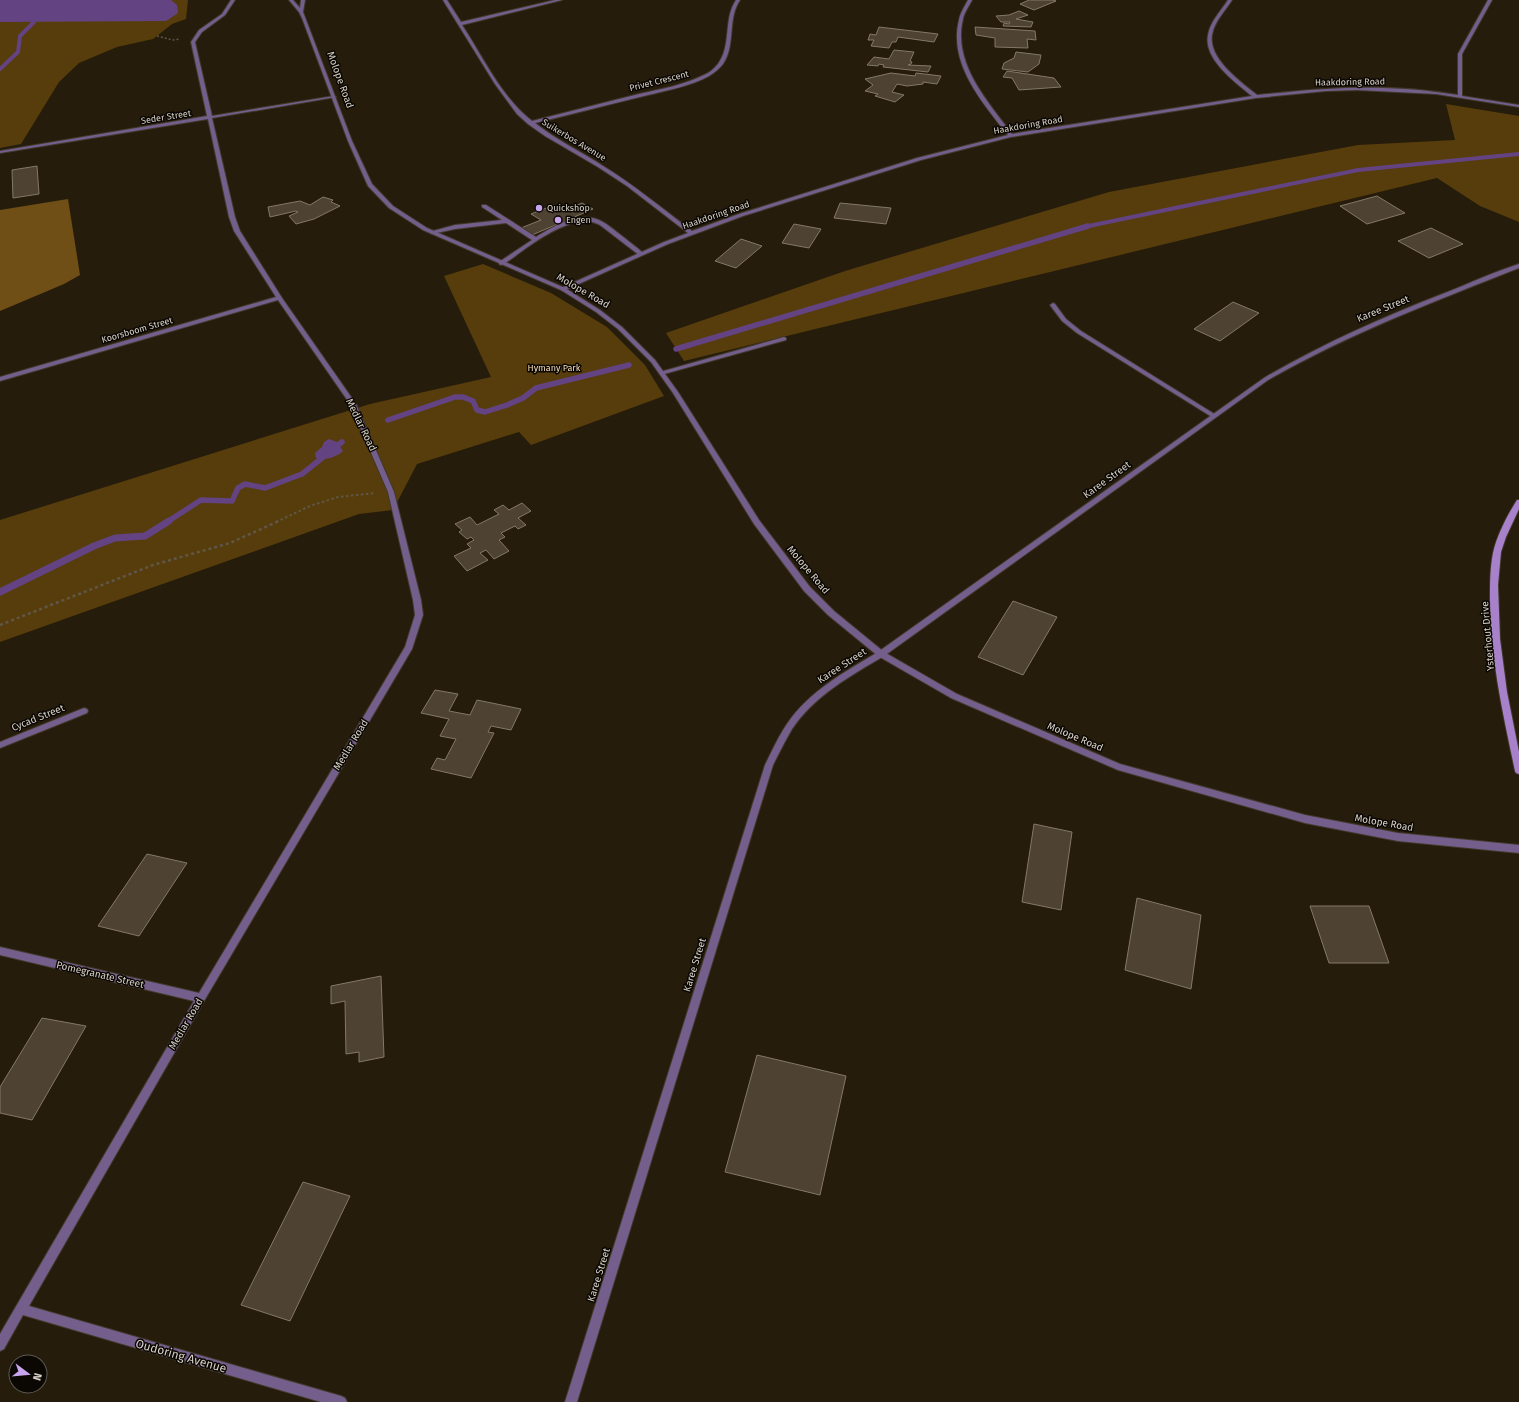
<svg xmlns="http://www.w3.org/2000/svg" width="1519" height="1402" viewBox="0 0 1519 1402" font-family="'Fira Sans',sans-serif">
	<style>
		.green { fill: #573d0b }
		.forest { fill: #6f4f16 }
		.water { fill: #644382 }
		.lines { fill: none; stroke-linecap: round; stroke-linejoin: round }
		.stream-far2 { stroke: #644382; stroke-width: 4 }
		.stream-far1 { stroke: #644382; stroke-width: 5.5 }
		.stream { stroke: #644382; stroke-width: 7 }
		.building { fill: #4e4333; stroke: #847866 }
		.service-casing { stroke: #41392a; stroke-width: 2 }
		.minor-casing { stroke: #41392a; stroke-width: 2 }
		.tertiary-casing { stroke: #41392a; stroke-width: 2 }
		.secondary-casing { stroke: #41392a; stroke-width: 2 }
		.path-far2 { stroke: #5f5749; stroke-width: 1.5; stroke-dasharray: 2 2; stroke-linecap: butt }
		.path-far1 { stroke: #5f5749; stroke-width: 2; stroke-dasharray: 2.5 2.5; stroke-linecap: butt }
		.path { stroke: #5f5749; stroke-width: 2.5; stroke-dasharray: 3 3; stroke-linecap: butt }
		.service { fill: #745e8b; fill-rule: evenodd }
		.minor { fill: #745e8b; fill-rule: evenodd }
		.tertiary { fill: #745e8b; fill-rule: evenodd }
		.secondary { fill: #a782cb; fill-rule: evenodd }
		.poi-dot { fill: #c9a5ee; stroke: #0b0703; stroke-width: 1.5 }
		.labels { text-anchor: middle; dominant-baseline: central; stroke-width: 3; stroke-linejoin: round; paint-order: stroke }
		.far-street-label { font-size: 9px; fill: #d7d1c7; stroke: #0b0703 }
		.far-poi-label { font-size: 9px; fill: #d7d1c7; stroke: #0b0703; text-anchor: start }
		.far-park-label { font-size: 9px; fill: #f6deba; stroke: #0b0703 }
		.street-label { font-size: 10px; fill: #d7d1c7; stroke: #0b0703 }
		.near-street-label { font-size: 12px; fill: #d7d1c7; stroke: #0b0703 }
	</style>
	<rect width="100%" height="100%" fill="#251c0c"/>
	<g class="green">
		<polygon points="0,0 188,0 186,19 172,24 153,39 117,47 79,63 59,82 21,144 0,148"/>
		<polygon points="1446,104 1519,116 1519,222 1480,206 1437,178 684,361 666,333 845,271 1109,192 1358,145 1455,140"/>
		<polygon points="483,264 551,293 607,327 645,365 664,396 531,445 519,432 417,464 393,510 359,514 0,642 0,520 370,404 491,377 444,276"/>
	</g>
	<polygon class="forest" points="68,199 80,275 64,284 0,311 0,210"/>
	<g class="water">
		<polygon points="0,0 171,0 177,5 178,13 166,21 0,22"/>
		<path d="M329,439L337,442L343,451C337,457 324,461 316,458L315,453L322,447L324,442Z"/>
	</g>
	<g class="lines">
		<g class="stream-far2">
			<polyline points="0,69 18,52 20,36 34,22"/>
			<polyline points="1084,227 1358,170 1519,154"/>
		</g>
		<g class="stream-far1">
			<polyline points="676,349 1088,226"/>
			<polyline points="388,420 455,397 463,397 473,401 477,410 485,412 507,405 523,398 536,388 629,365"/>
			<polyline points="167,522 201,500 232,501 238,488 245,484 265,488 302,474 342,442"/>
		</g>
		<polyline class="stream" points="0,592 94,546 115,538 145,536 169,521"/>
	</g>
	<g class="building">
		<polygon points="1029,0 1053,0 1056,1 1034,10 1020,4"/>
		<polygon points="1019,11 1028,15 1016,19 1033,22 1031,27 1003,26 1004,23 1009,24 1010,22 1001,22 996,16 1009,15"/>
		<polygon points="879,27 938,34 934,42 898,37 896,42 892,42 889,48 871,46 874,40 868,40 870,34 876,35"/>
		<polygon points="975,27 1035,31 1036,40 1027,39 1028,48 995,47 995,38 976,35"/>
		<polygon points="894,50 914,52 910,61 912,62 911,64 908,65 931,66 928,72 883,67 884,65 879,64 878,66 867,65 874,57 889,59"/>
		<polygon points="1016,52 1041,55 1039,64 1028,72 1002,69 1004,63 1014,58"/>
		<polygon points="1007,71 1054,78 1061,87 1019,90 1012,78 1003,77"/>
		<polygon points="891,73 915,76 916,73 941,76 937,84 923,82 923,84 907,86 897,84 892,92 904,95 895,102 875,96 878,94 865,91 873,85 865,79"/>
		<polygon points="37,166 39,194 13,198 12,170"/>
		<polygon points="1377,196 1405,213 1367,224 1340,206"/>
		<polygon points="323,197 333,200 331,202 340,206 314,219 296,224 289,216 298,212 296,211 270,217 268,207 300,201 310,205"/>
		<polygon points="582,203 593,209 532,235 521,228 541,220 531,214 554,205 564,211"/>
		<polygon points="840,203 891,208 886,224 834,218"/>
		<polygon points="794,224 821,229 809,248 782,243"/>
		<polygon points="1431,228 1463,244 1429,258 1398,241"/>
		<polygon points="741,239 762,246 736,268 715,261"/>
		<polygon points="1233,302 1259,313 1220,341 1194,329"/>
		<polygon points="522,503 531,511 518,518 526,525 518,529 515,526 501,533 505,537 499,540 509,551 494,559 486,550 480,553 488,560 467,571 454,556 471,548 467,544 474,540 471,537 467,539 459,532 462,530 455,524 470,517 477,525 499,514 494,510 503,505 509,510"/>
		<polygon points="1013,601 1057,617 1023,675 978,657"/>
		<polygon points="435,690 458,694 449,711 470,715 477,700 521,709 511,730 491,726 488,732 494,733 471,778 431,769 437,758 445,760 456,739 440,736 449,719 421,713"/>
		<polygon points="1034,824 1072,832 1061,910 1022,902"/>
		<polygon points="147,854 187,863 139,936 98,926"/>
		<polygon points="1137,898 1201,915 1191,989 1125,970"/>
		<polygon points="1310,906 1369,906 1389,963 1329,963"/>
		<polygon points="381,976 384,1057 359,1062 359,1052 346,1054 345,1001 331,1004 331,986"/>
		<polygon points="42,1018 86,1026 32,1120 0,1113 0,1087"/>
		<polygon points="757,1055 846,1076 820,1195 725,1172"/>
		<polygon points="303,1182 350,1196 290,1321 241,1305"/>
	</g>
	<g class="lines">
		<defs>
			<g id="service">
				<path d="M482,205H486L536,237C553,227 578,211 599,220C608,224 615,231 622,236C629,242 637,247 644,254L639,255L600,225C577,212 540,238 522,251C515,256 508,262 501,265L499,264V262L532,240L506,223L455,229L432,234L429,232L455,225L502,220L482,207Z"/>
				<polygon points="1053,303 1055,304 1066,319 1081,331 1216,415 1216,417 1212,417 1077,333 1062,321 1050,305"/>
				<polygon points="784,337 786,338 786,340 664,374 660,374 659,373 660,372"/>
			</g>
			<g id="minor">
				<polygon points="231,0 235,0 225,15 202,32 195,42 212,116 334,96 336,97 212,118 235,217 240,231 282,298 356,404 394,492 421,600 423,615 412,649 204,1001 29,1306 341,1396 345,1398 347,1402 321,1402 23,1315 4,1349 0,1351 0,1334 194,1001 0,955 0,947 199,993 405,647 415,615 413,600 388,492 350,404 278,300 0,381 0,377 276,297 234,231 229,217 208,119 0,153 0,151 207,116 191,42 199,30 222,14"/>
				<path d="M443,0H447L461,22L555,0H562L462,25C483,57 501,97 532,121C568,112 603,103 639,94C661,89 684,85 704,75C709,73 714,69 718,64C732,45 723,19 736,0H740C727,19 736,45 723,64C719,69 714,73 709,76C691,86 668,90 648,95C610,104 573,114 535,123C556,140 580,151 603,166C634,185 663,209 692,231L739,214L917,158L1008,135C983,103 948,64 959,20C960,13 965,6 968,0H972C969,6 964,13 963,19C952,63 988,102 1012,134L1252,96C1236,83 1203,59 1208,35C1210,22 1221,11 1228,0H1232C1225,11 1214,22 1212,35C1208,59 1241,82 1257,95C1280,93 1304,90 1327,89C1369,86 1416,88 1458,95V54L1488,0H1492L1462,54V96L1519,105V107L1436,94L1357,90L1326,91L1256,98L1011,137L921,160L743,216L668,244L563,291L561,290V288L664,242L688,233L627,186L598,167L545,136L528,124L517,114L495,84Z"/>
				<path d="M1519,264V268C1433,302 1348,334 1268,380L884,656C850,676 814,696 792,729C785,741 779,753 773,765L577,1402H565L765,765C772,751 778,737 787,724C809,691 845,672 878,652L1264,378C1322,344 1383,317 1445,293C1470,283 1494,272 1519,264Z"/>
				<polygon points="84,708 87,709 88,711 87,713 0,748 0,742"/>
			</g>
			<polygon id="tertiary" points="289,0 293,0 300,8 301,0 305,0 303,12 352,141 372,184 393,206 427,228 565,288 600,310 622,327 655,360 678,392 759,520 810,587 834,611 884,652 957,694 1120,764 1305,815 1398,833 1519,845 1519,853 1398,841 1305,823 1118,770 951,698 878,656 828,615 804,591 754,524 673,393 651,362 618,329 596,312 561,290 423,230 389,208 368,186 348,141 302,18 299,12"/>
			<path id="secondary" d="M1517,500H1519V509L1506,537L1501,552L1498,585L1500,639L1507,692L1519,752V774L1516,773L1515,771C1503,714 1490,657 1490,599C1490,584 1490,568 1493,553C1497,535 1507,516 1517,500Z"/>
		</defs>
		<use href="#service" class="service-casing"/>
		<use href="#minor" class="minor-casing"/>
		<use href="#tertiary" class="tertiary-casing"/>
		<use href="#secondary" class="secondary-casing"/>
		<polyline class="path-far2" points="157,36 173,40 180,39"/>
		<polyline class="path-far1" points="276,522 310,506 338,497 375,493"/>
		<polyline class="path" points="0,625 153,565 230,543 279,521"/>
		<use href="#service" class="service"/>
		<use href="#minor" class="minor"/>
		<use href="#tertiary" class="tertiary"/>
		<use href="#secondary" class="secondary"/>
	</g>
	<g class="poi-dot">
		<circle cx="539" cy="208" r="4"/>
		<circle cx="558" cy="220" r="4"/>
	</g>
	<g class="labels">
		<g class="far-street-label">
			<text transform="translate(659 81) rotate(-14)">Privet Crescent</text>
			<text transform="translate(1350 82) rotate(-1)">Haakdoring Road</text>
			<text transform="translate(166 117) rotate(-9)">Seder Street</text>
			<text transform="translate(1028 125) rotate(-10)">Haakdoring Road</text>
			<text transform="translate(574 140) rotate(31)">Suikerbos Avenue</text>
			<text transform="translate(716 215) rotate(-19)">Haakdoring Road</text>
			<text transform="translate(137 330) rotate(-16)">Koorsboom Street</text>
		</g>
		<g class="far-poi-label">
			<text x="547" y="208">Quickshop</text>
			<text x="566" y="220">Engen</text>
		</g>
		<g class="far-park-label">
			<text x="554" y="368">Hymany Park</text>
		</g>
		<g class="street-label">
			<text transform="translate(340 80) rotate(70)">Molope Road</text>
			<text transform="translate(583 291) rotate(30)">Molope Road</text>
			<text transform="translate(1383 309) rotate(-22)">Karee Street</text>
			<text transform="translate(361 425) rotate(64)">Medlar Road</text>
			<text transform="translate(1107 480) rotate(-36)">Karee Street</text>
			<text transform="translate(808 570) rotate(50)">Molope Road</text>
			<text transform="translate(1488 636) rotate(-95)">Ysterhout Drive</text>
			<text transform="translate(842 666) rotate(-33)">Karee Street</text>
			<text transform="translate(38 718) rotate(-22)">Cycad Street</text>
			<text transform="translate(1075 737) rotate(23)">Molope Road</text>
			<text transform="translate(351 745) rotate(-59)">Medlar Road</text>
			<text transform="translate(1384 823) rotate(10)">Molope Road</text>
			<text transform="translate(695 965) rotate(-73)">Karee Street</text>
			<text transform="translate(100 975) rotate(13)">Pomegranate Street</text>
			<text transform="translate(186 1024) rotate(-60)">Medlar Road</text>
			<text transform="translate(599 1275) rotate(-73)">Karee Street</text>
		</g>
		<g class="near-street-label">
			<text transform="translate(181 1356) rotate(16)">Oudoring Avenue</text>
		</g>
	</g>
	<g transform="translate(28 1374) rotate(106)"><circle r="19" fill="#0b0703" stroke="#5d5851"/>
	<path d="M0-3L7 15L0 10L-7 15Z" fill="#c9a5ee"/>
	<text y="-6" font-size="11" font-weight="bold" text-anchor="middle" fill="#d7d1c7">N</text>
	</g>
</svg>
